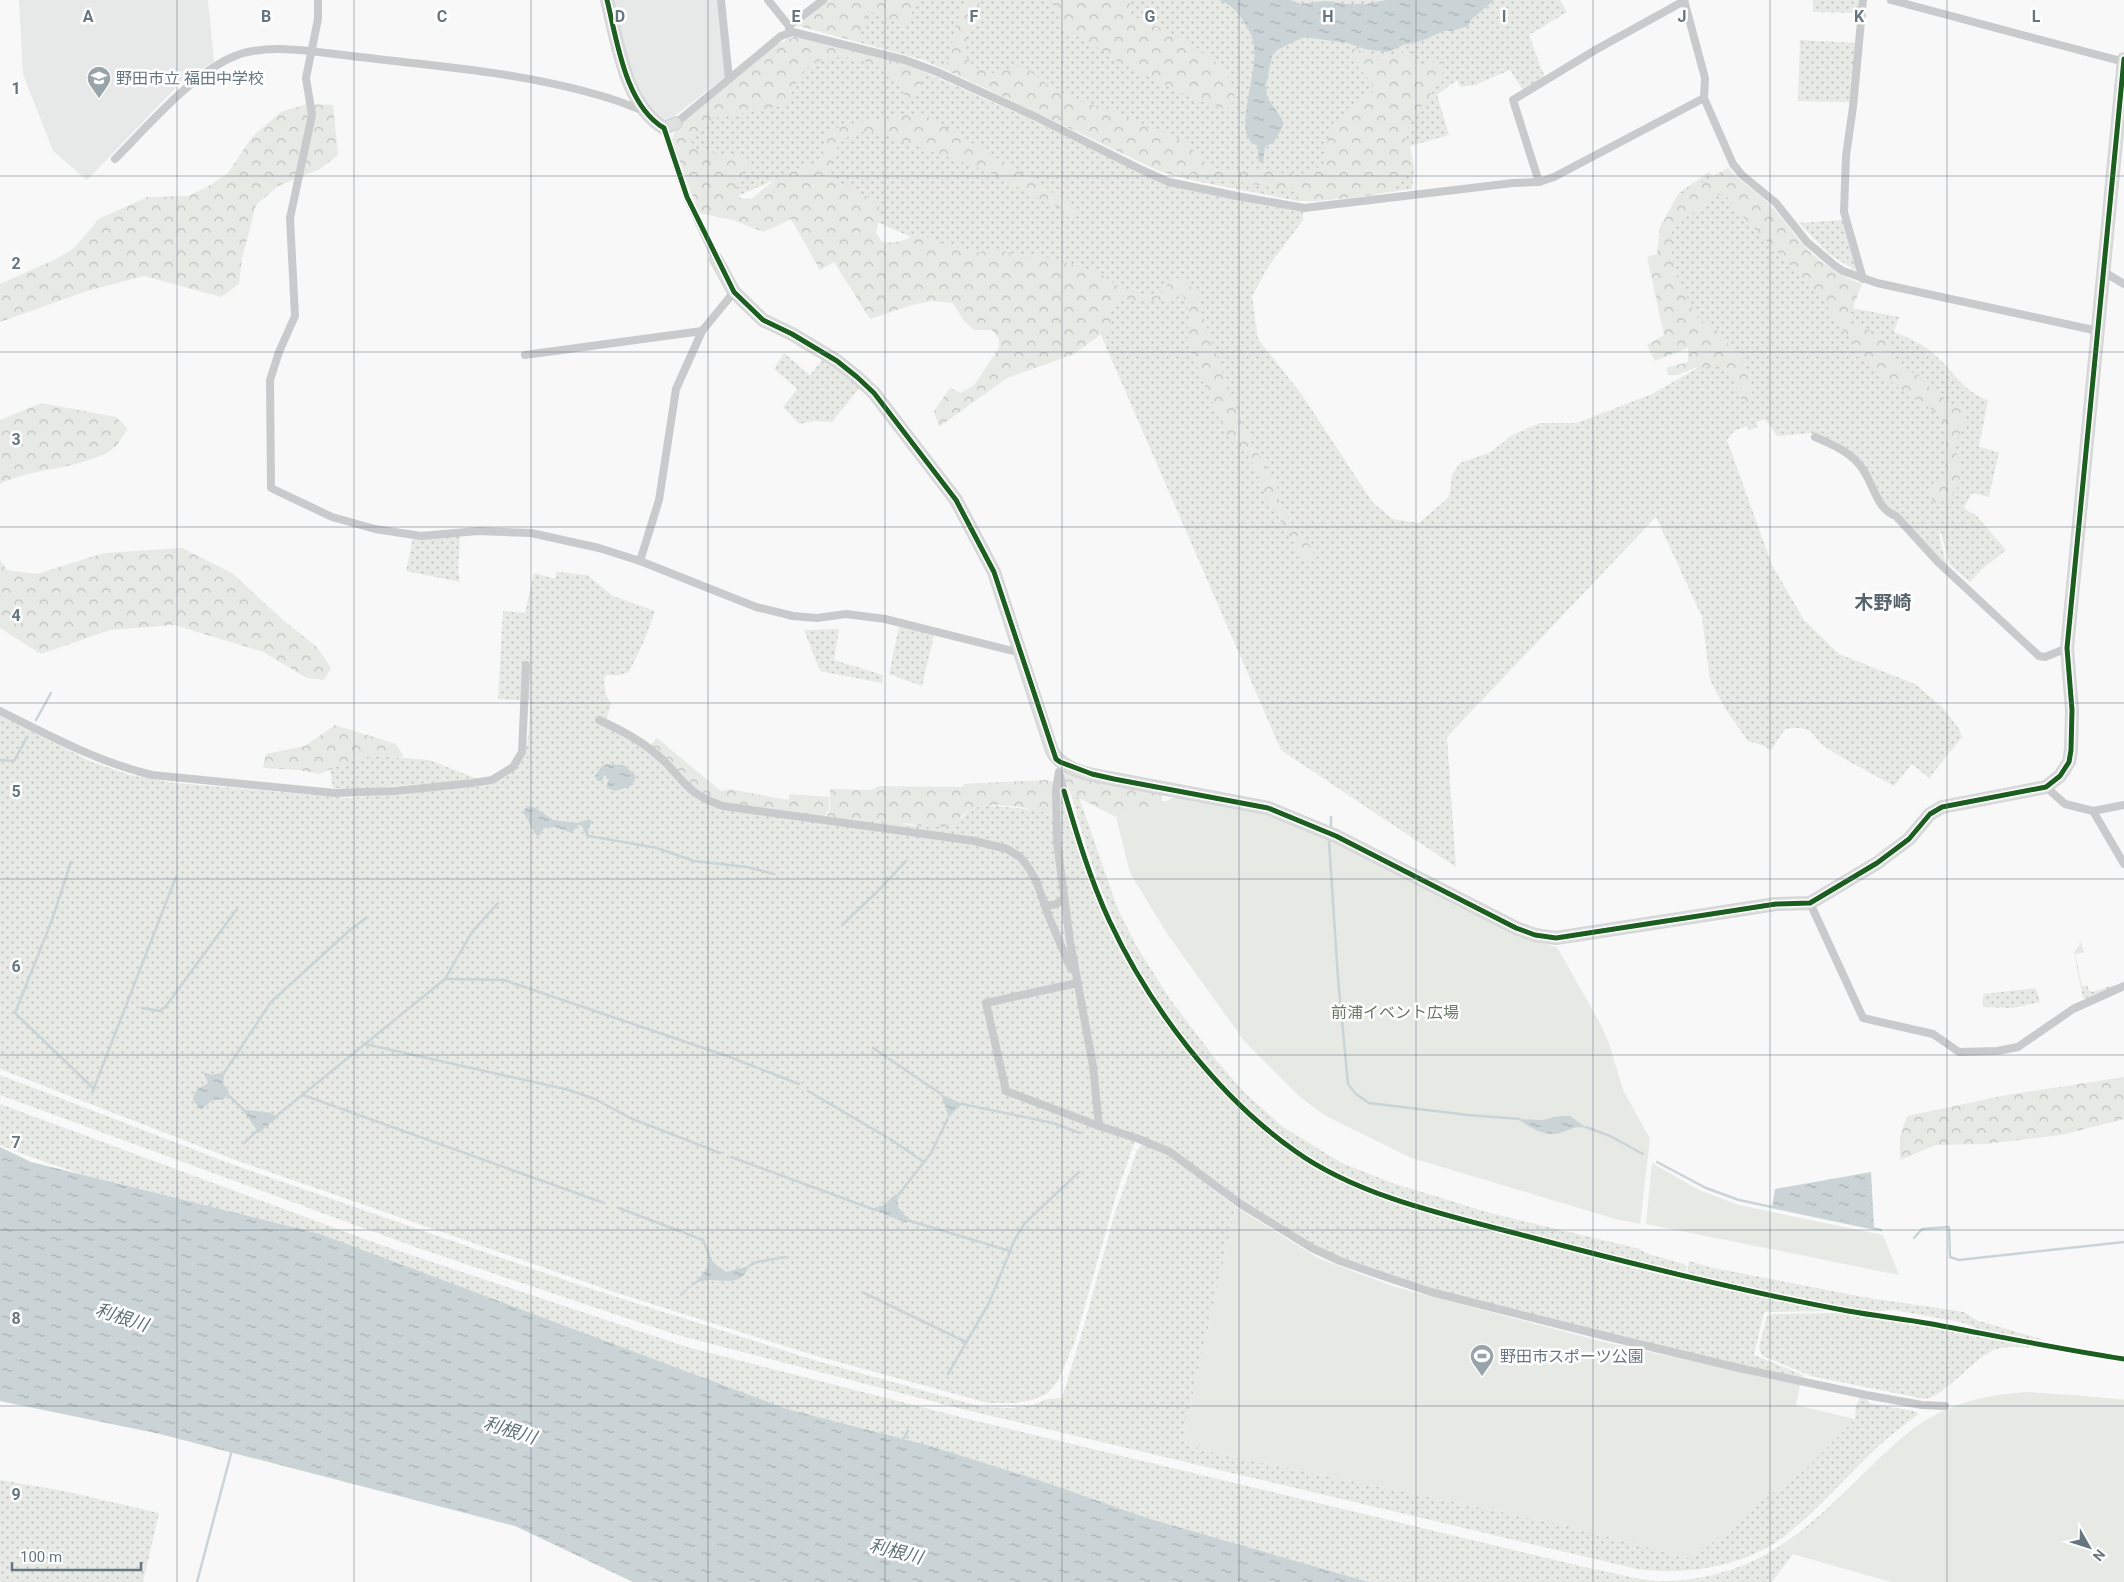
<svg xmlns="http://www.w3.org/2000/svg" width="2124" height="1582" viewBox="0 0 2124 1582" font-family="Roboto,'Noto Sans JP',sans-serif">
	<style>
		.built { fill: #e7e8e8 }
		.grass { fill: url(#grass-dots) }
		.forest { fill: url(#forest-crowns) }
		.garden { fill: #e7e9e5 }
		.water { fill: url(#water-ripples) }
		.lines { fill: none; stroke-linecap: round; stroke-linejoin: round }
		.stream { stroke: #cad4d6; stroke-width: 2.5 }
		.secondary-casing { stroke: #d4d5d6; stroke-width: 14 }
		.street { stroke: #c9cacb; stroke-width: 8 }
		.secondary { stroke: #dedfdf; stroke-width: 11 }
		.cycleway-casing { stroke: #fff; stroke-width: 8 }
		.cycleway { stroke: #1b5e20; stroke-width: 5 }
		.grid { fill: none; stroke: #667680; stroke-width: 1; stroke-opacity: 0.55 }
		.labels { text-anchor: middle; dominant-baseline: central; stroke-width: 5; stroke-linejoin: round; paint-order: stroke }
		.poi-label { font-size: 16px; fill: #667680; stroke: #fff; text-anchor: start }
		.park-label { font-size: 16px; fill: #697864; stroke: #fff }
		.water-label { font-size: 18px; font-style: italic; fill: #607579; stroke: #fff }
		.quarter-label { font-size: 19px; font-weight: bold; fill: #57646b; stroke: #fff }
		.grid-label { font-size: 16px; text-anchor: middle; font-weight: bold; fill: #667680; stroke: #fff; stroke-width: 5; stroke-linejoin: round; paint-order: stroke }
	</style>
	<defs>
		<pattern id="grass-dots" width="8" height="8" patternUnits="userSpaceOnUse" patternTransform="scale(1.25)"><rect width="8" height="8" fill="#e7e9e5"/><path d="M2 2h.1M6 6h.1" fill="none" stroke="#bfc1bf" stroke-width="1.8" stroke-linecap="round"/></pattern>
		<pattern id="forest-crowns" width="20" height="18" patternUnits="userSpaceOnUse" patternTransform="scale(1.25)"><rect width="20" height="18" fill="#e7e9e5"/><path d="M2 6a3 3 0 1 1 6 0M12 15a3 3 0 1 1 6 0" fill="none" stroke="#bfc1bf"/></pattern>
		<pattern id="water-ripples" width="26" height="14" patternUnits="userSpaceOnUse" patternTransform="scale(1.25)"><rect width="26" height="14" fill="#cad4d6"/><path d="M2 4q2-2 4 0t4 0M15 11q2-2 4 0t4 0" fill="none" stroke="#a8b1b3"/></pattern>
	</defs>
	<rect width="100%" height="100%" fill="#f8f8f8"/>
	<g class="built">
		<polygon points="19,0 208,0 214,62 185,78 87,180 53,151 23,74"/>
		<polygon points="612,0 718,0 726,76 676,115 663,120 659,119 652,112 625,61"/>
	</g>
	<g class="grass">
		<polygon points="837,0 1560,0 1567,12 1529,35 1545,78 1523,90 1510,70 1475,85 1460,87 1457,80 1437,95 1449,135 1410,146 1414,169 1412,189 1318,201 1298,201 1186,179 1157,170 1038,112 924,60 803,27"/>
		<polygon points="1813,0 1860,0 1858,13 1813,12"/>
		<path d="M788,38L909,65L1034,121L1162,183L1185,189L1303,212V220L1268,267L1252,296L1258,339L1302,395L1373,503L1393,519L1419,523L1449,497L1452,475L1460,463L1491,452L1512,435L1540,423H1577L1652,394L1722,354L1686,311L1659,243L1660,227L1679,193L1709,172L1768,232L1819,280L1825,303L1899,317L1894,332C1909,338 1923,344 1935,355C1953,371 1965,393 1988,400L1979,447L1999,452L1989,497L1972,493L1964,507L1971,513L1975,514L2006,550L1981,570L1970,582L1950,565L1941,533L1939,534L1946,564L1945,565L1885,506L1872,477L1821,436L1812,433L1777,436L1765,419L1756,422L1758,427L1749,431L1747,426L1734,431L1727,440L1772,565L1804,620L1839,654L1915,684L1942,707L1959,729L1962,737L1929,778L1912,764L1894,786C1871,773 1846,761 1824,746C1817,742 1815,733 1808,730C1801,727 1792,728 1785,729L1771,750L1762,745L1748,741L1726,710L1710,680L1702,617L1656,517L1447,737L1456,867L1281,750L1094,319L779,178L699,213L672,140L674,133Z"/>
		<polygon points="1800,40 1856,43 1851,102 1798,101"/>
		<polygon points="1843,220 1860,273 1829,254 1799,223"/>
		<polygon points="784,353 810,375 823,359 861,386 832,422 815,421 799,424 783,407 797,389 774,369"/>
		<polygon points="460,535 458,571 460,582 406,571 413,538"/>
		<path d="M557,572L587,575L613,596L655,611L645,639L629,672L619,675H607L604,678L606,696L611,703L605,725C626,735 647,748 663,764C679,780 686,792 707,803L998,848L1020,860L1031,876L1046,916L1074,978L1072,982L983,1001L995,1046L1002,1085L1135,1141L1117,1192L1075,1341L1058,1381L1048,1393L1032,1400L1015,1403H988L813,1355L611,1291L238,1161L0,1069V716L92,762L130,775L175,783L348,798L487,786C532,771 528,741 530,701L498,699L503,611L525,613L534,573L555,579Z"/>
		<polygon points="899,627 934,635 922,686 889,674"/>
		<polygon points="839,629 834,660 883,675 882,683 820,671 804,630"/>
		<polygon points="378,756 429,760 478,779 360,789 333,788 330,769 356,759"/>
		<path d="M1059,781C1072,827 1084,872 1103,916C1116,946 1133,973 1151,999C1192,1060 1238,1117 1300,1157C1348,1189 1405,1203 1460,1220C1581,1258 1704,1286 1829,1311L1764,1312L1754,1355L1803,1375L1802,1378L1615,1336L1432,1290L1331,1255L1240,1201L1186,1160L1102,1124C1083,1011 1057,896 1059,781Z"/>
		<path d="M1071,794L1079,797L1117,907L1137,947L1170,999L1217,1061L1244,1092L1283,1127L1342,1163L1392,1183L1490,1213L1640,1249L1645,1253L1687,1265L1685,1274C1621,1258 1557,1241 1494,1224C1437,1208 1378,1194 1326,1167C1239,1123 1157,1012 1116,925C1097,883 1083,838 1071,794Z"/>
		<polygon points="986,805 1036,810 1053,815 1060,898 1047,903 1037,876 1009,846 992,842 861,822 866,820 929,827 962,818 970,809"/>
		<polygon points="1061,905 1071,958 1048,910"/>
		<polygon points="2080,940 2084,952 2075,954 2082,986 2087,985 2089,991 2092,992 2114,985 2115,987 2085,999 2083,998 2074,952 2079,947"/>
		<polygon points="1076,986 1088,1048 1095,1122 1008,1089 990,1004"/>
		<polygon points="2036,988 2040,1002 2013,1008 1983,1007 1983,994"/>
		<path d="M0,1075L234,1165L579,1285L817,1361L982,1407L1011,1408L1033,1405L1047,1399L1062,1398L1083,1329L1115,1213L1137,1150L1142,1144L1171,1157L1236,1207L1182,1441L1206,1451L1569,1526L1687,1558L1783,1484L1806,1469L1855,1419L1856,1406L1860,1397L1865,1398L1871,1404L1914,1411L1919,1414C1901,1427 1884,1440 1869,1455C1842,1482 1816,1511 1786,1535C1747,1566 1686,1576 1637,1569L962,1409L677,1335L418,1248L0,1095Z"/>
		<path d="M0,1104L378,1244L687,1347L968,1419L1589,1568C1611,1572 1634,1579 1656,1581C1748,1582 1800,1537 1860,1477C1886,1452 1912,1425 1946,1410C2003,1384 2064,1395 2124,1400V1582H1892L1793,1554L1772,1582H1369L1147,1518L1042,1481L927,1445L787,1409L48,1163L0,1145Z"/>
		<polygon points="1689,1261 1709,1267 1863,1297 1964,1312 1976,1320 2041,1339 2044,1342 1987,1333 1964,1323 1895,1310 1868,1312 1852,1309 1687,1274"/>
		<path d="M1848,1313L2042,1347C2027,1349 2006,1344 1992,1351C1971,1361 1946,1395 1925,1399L1811,1376L1763,1356L1760,1352L1759,1347L1767,1316L1774,1314Z"/>
		<polygon points="0,1480 64,1491 159,1513 143,1582 0,1582"/>
	</g>
	<g class="forest">
		<polygon points="825,0 918,0 906,25 868,11 858,42 795,25"/>
		<path d="M968,0H981L964,46L965,55L976,68L993,73L1017,67L1028,69L1051,88L1083,102L1120,114L1142,126L1167,133L1184,142L1208,165L1226,171L1262,170L1297,175L1312,171L1323,165C1327,125 1343,113 1373,92L1372,83L1348,56L1351,48C1361,50 1369,55 1378,57C1389,58 1399,50 1410,51L1416,66C1429,65 1434,56 1446,66L1436,87L1411,120L1405,139L1410,146L1414,167C1407,175 1401,185 1392,190C1381,197 1313,201 1298,201L1297,192L1295,189L1264,186L1180,172L1176,176L1157,170L945,69C955,45 952,21 968,0Z"/>
		<path d="M1051,0H1131L1128,14C1158,27 1211,48 1228,77C1233,84 1234,92 1235,99L1229,108H1219L1183,94L1115,60L1090,43L1063,28Z"/>
		<path d="M796,36L909,65L925,71C923,82 919,95 909,100C902,95 903,87 898,81C877,60 834,48 810,66C794,79 795,95 782,106L715,118L691,141L698,151L742,155L748,164L749,168L736,187L740,198L751,199L786,171L821,163L826,133L846,124L883,120L920,112L1044,186L1080,213L1082,218C1069,212 1056,207 1043,201C1023,191 1005,179 985,171C965,162 944,156 924,149C906,142 877,128 858,133C838,137 829,158 830,177C846,190 872,192 881,213L876,232L881,241C895,246 907,238 920,234L937,242L981,253L999,250L1024,257L1039,255L1099,273L1125,291L1158,296L1166,289L1168,282L1182,276L1199,298L1202,314L1238,414L1253,446L1276,481L1280,505L1295,529L1312,548L1315,561L1309,562L1298,550L1262,489L1261,476L1245,452L1230,440L1202,380L1187,336L1189,312L1183,295C1162,303 1144,301 1122,299L1111,312L1110,328L1072,355L1007,378L939,427L934,411L950,388L961,393L974,385L999,348V339L992,330H974L964,321L953,303L931,301L912,305L870,319L834,262L820,270L791,219L764,232L733,220L699,213L672,140L677,127L775,45Z"/>
		<polygon points="307,104 333,105 338,155 320,169 278,186 256,205 242,258 239,284 221,297 144,276 87,291 0,322 0,284 54,260 73,249 99,219 147,197 188,196 207,187 228,173 252,137 281,112"/>
		<path d="M1728,168C1740,182 1756,191 1769,204C1780,215 1789,228 1799,240C1815,259 1839,276 1862,284L1847,323L1869,330L1891,344L1886,354L1903,368L1920,376L1925,384L1950,403L1965,410L1964,427L1956,441L1955,450L1961,464L1959,486L1948,498L1934,504L1929,491L1944,474L1947,450L1944,422L1933,410L1906,394L1888,379L1872,371L1818,293L1744,218L1727,197L1715,194L1690,215L1672,226V260L1689,302L1699,320L1715,328L1743,361L1750,378L1753,399L1749,403L1743,402L1731,374L1722,366L1695,368L1677,375H1669L1666,369L1669,367L1688,362V348L1655,361L1647,345L1664,335L1647,257L1657,254L1660,227L1678,196Z"/>
		<path d="M41,403L116,417L128,429C123,435 118,446 111,450C80,470 34,467 0,484V420Z"/>
		<polygon points="182,548 232,573 283,620 317,647 331,668 324,680 307,678 261,651 174,625 110,630 41,654 0,628 0,560 7,570 37,574 104,553"/>
		<polygon points="335,725 396,744 404,757 378,756 356,759 319,774 299,770 263,768 266,754 305,746"/>
		<polygon points="657,738 721,791 729,789 788,800 790,794 829,797 829,810 824,817 726,804 695,791 650,746"/>
		<polygon points="1065,771 1162,793 1162,801 1190,805 1134,812 1116,817 1071,794 1062,773"/>
		<path d="M1046,780L1054,782L1053,815C1033,809 988,799 969,810C961,814 958,824 948,826C942,827 935,827 929,827C918,828 909,820 899,825L866,820L861,822L826,818L830,810V789L871,790L879,786L963,787L964,784Z"/>
		<polygon points="2124,1077 2124,1119 2061,1135 1985,1144 1936,1145 1900,1160 1900,1137 1907,1116 2007,1095"/>
	</g>
	<g class="garden">
		<polygon points="1178,796 1200,799 1274,817 1345,846 1528,939 1557,947 1602,1027 1609,1043 1623,1090 1650,1139 1640,1224 1615,1219 1409,1157 1326,1116 1301,1098 1245,1042 1168,935 1130,873 1116,817 1150,808"/>
		<polygon points="1652,1163 1699,1190 1739,1205 1883,1235 1899,1275 1646,1224"/>
		<polygon points="1236,1207 1318,1258 1395,1287 1600,1341 1800,1385 1796,1405 1855,1419 1806,1469 1783,1484 1700,1553 1687,1558 1569,1526 1206,1451 1182,1441"/>
		<path d="M2029,1392L2124,1400V1582H1892L1778,1550C1814,1526 1844,1494 1875,1464C1889,1450 1903,1435 1920,1424C1953,1402 1990,1394 2029,1392Z"/>
	</g>
	<g class="water">
		<path d="M1218,0H1290L1301,4L1326,1L1345,4H1367L1387,0H1494L1471,20L1468,26L1452,31H1444L1421,41L1403,45L1387,52L1365,49L1348,43L1304,37L1277,50L1272,56L1266,85L1267,97L1282,119L1283,126L1274,142L1265,147L1263,162H1259L1258,146C1254,144 1249,142 1247,136C1240,113 1257,73 1254,47C1253,36 1248,28 1242,19C1235,9 1230,4 1218,0Z"/>
		<polygon points="607,764 624,765 636,776 633,785 616,791 606,788 609,778 604,775 602,781 597,781 595,776 601,767"/>
		<polygon points="527,806 536,808 553,820 577,823 590,819 592,822 588,829 589,836 586,836 582,826 578,825 572,833 555,827 544,828 539,836 536,835 523,812"/>
		<path d="M206,1073L211,1075L221,1073L224,1076L223,1083L229,1092L224,1099L211,1101L201,1110L193,1100C194,1089 200,1088 208,1083L204,1074Z"/>
		<polygon points="941,1094 962,1104 948,1118 948,1115"/>
		<polygon points="247,1110 272,1113 277,1118 259,1133 244,1112"/>
		<path d="M1561,1116H1570L1587,1128C1572,1126 1573,1129 1560,1133C1544,1137 1531,1128 1518,1119L1542,1120Z"/>
		<polygon points="0,1147 31,1162 320,1234 787,1409 927,1445 1042,1481 1147,1518 1369,1582 633,1582 515,1526 160,1434 0,1401"/>
		<polygon points="1871,1172 1874,1229 1772,1207 1775,1189"/>
		<path d="M895,1194L899,1196C895,1204 901,1213 908,1218L907,1223L873,1210L874,1208L884,1205Z"/>
		<path d="M709,1255L714,1263L726,1272L749,1266C739,1293 715,1273 697,1283C691,1285 686,1292 681,1296L680,1294C692,1285 711,1272 709,1255Z"/>
	</g>
	<g class="lines">
		<g class="stream">
			<polyline points="36,720 51,693"/>
			<polyline points="0,760 14,761 27,737"/>
			<polyline points="1331,826 1331,817"/>
			<polyline points="589,836 657,848 694,861 747,867 774,874"/>
			<polyline points="1329,842 1338,978 1348,1084 1356,1094 1369,1103 1468,1115 1520,1119"/>
			<polyline points="71,862 52,920 15,1013 94,1089"/>
			<polyline points="842,925 877,892 906,861"/>
			<polyline points="445,979 504,980 727,1056 799,1084"/>
			<polyline points="142,1008 160,1011 166,1006 237,909"/>
			<polyline points="365,1044 569,1090 595,1099 630,1118 720,1153"/>
			<polyline points="873,1048 941,1094"/>
			<polyline points="222,1076 271,1002 350,930 366,918"/>
			<polyline points="808,1091 890,1139 924,1162"/>
			<polyline points="92,1093 176,877"/>
			<polyline points="226,1093 247,1113"/>
			<polyline points="303,1095 604,1203"/>
			<polyline points="962,1104 1053,1123 1080,1133"/>
			<polyline points="274,1118 445,979 472,932 498,903"/>
			<polyline points="1586,1127 1610,1136 1643,1154"/>
			<polyline points="244,1143 258,1130"/>
			<polyline points="731,1157 875,1210"/>
			<polyline points="1657,1162 1706,1188 1739,1200 1881,1230"/>
			<polyline points="896,1198 931,1153 948,1118"/>
			<polyline points="619,1208 703,1240 709,1255"/>
			<polyline points="207,1209 212,1202"/>
			<polyline points="907,1220 1010,1251"/>
			<polyline points="1914,1238 1922,1229 1949,1227 1950,1257 1959,1260 2124,1242"/>
			<polyline points="749,1266 757,1262 785,1257"/>
			<polyline points="864,1293 966,1342"/>
			<polyline points="948,1374 989,1303 1015,1239 1025,1223 1079,1172"/>
			<polyline points="902,1441 908,1431"/>
			<polyline points="197,1582 232,1450"/>
		</g>
		<defs>
			<g id="secondary">
				<path d="M607,0C617,40 625,105 664,128L676,123"/>
				<path d="M716,259L734,292L763,320L792,334L837,361L857,377L874,393L956,500L994,572L1052,751C1062,771 1093,775 1114,779L1268,808L1336,836L1516,928L1535,935L1556,938L1776,904L1810,903L1877,863L1909,839L1930,814L1942,807L2046,787L2060,776L2069,762L2071,750L2072,710L2067,648L2124,59"/>
			</g>
		</defs>
		<use href="#secondary" class="secondary-casing"/>
		<g class="street">
			<polyline points="318,0 318,19 306,78 312,115 290,218 295,316 279,352 270,380 271,488 332,517 375,529 421,536 478,531 531,533 599,548 640,561 756,607 793,616 817,618 846,614 885,619 1021,653"/>
			<polyline points="721,0 729,79"/>
			<polyline points="768,0 789,26 789,31"/>
			<polyline points="1684,0 1705,78 1704,98"/>
			<polyline points="1863,0 1853,107 1846,156 1844,212 1863,279"/>
			<polyline points="1891,0 2124,62"/>
			<polyline points="789,26 823,0"/>
			<polyline points="676,123 781,36 793,32 905,60 935,71 1034,116 1142,170 1169,182 1237,196 1304,208 1513,183 1539,182 1554,177 1704,98 1733,164 1742,175 1776,203 1807,242 1834,265 1843,271 1877,283 2098,331"/>
			<polyline points="664,128 687,197 716,259"/>
			<path d="M115,159C147,127 194,72 235,56C269,42 323,53 359,57C440,66 523,73 602,96C616,100 631,106 645,111"/>
			<polyline points="1539,182 1513,100 1597,49 1684,1"/>
			<polyline points="2104,272 2124,284"/>
			<polyline points="525,355 702,331"/>
			<path d="M1815,437C1831,444 1846,450 1858,463C1874,480 1874,508 1896,516L1938,562L2039,656L2045,657L2067,648"/>
			<polyline points="640,561 659,500 676,389 702,331 734,292"/>
			<path d="M0,711C50,736 98,762 152,775L335,793L394,791L473,783L492,780L513,767L522,752L526,665"/>
			<path d="M599,720C623,731 646,743 665,762C688,786 689,794 723,806L975,841L1007,849L1020,857L1026,864L1036,880L1049,917L1071,969"/>
			<polyline points="1059,772 1056,790 1057,842 1070,941 1093,1066 1099,1126 1139,1139 1170,1152 1239,1203 1312,1248 1340,1261 1383,1276 1431,1292 1609,1337 1739,1368 1866,1395 1922,1405 1945,1406"/>
			<polyline points="1060,776 1064,791"/>
			<polyline points="2046,787 2065,804 2093,811 2124,805"/>
			<polyline points="2093,811 2124,864"/>
			<polyline points="1810,903 1863,1018 1933,1034 1959,1052 1997,1051 2018,1047 2073,1009 2124,986"/>
			<path d="M1044,904C1051,907 1059,904 1064,898"/>
			<polyline points="1077,983 986,1003 1006,1091 1099,1126"/>
		</g>
		<use href="#secondary" class="secondary"/>
		<defs>
			<g id="cycleway">
				<path d="M607,0C617,40 625,105 664,128L687,197L734,292L763,320L792,334L837,361L857,377L874,393L956,500L994,572L1056,759L1060,762L1092,774L1114,779L1268,808L1336,836L1516,928L1535,935L1556,938L1776,904L1810,903L1877,863L1909,839L1930,814L1942,807L2046,787L2060,776L2069,762L2071,750L2072,710L2067,648L2124,59"/>
				<path d="M1064,791C1077,835 1090,879 1109,920C1149,1006 1217,1096 1295,1151C1359,1197 1450,1216 1526,1236C1632,1264 1740,1291 1848,1311C1876,1316 1904,1319 1932,1324C1996,1336 2060,1349 2124,1359"/>
			</g>
		</defs>
		<use href="#cycleway" class="cycleway-casing"/>
		<use href="#cycleway" class="cycleway"/>
	</g>
	<path class="grid" d="M177,0V1582M354,0V1582M531,0V1582M708,0V1582M885,0V1582M1062,0V1582M1239,0V1582M1416,0V1582M1593,0V1582M1770,0V1582M1947,0V1582M0,176H2124M0,352H2124M0,527H2124M0,703H2124M0,879H2124M0,1055H2124M0,1230H2124M0,1406H2124"/>
	<defs>
		<symbol id="school-pin" viewBox="-11 -11 22 30"><path d="M0 17L-7.5 6A9.5 9.5 0 1 1 7.5 6Z" fill="#99a4aa" stroke="#fff"/><path d="M0-5L7-2L0 1L-7-2ZM-4 1L0 2.5L4 1V4Q0 6-4 4Z" fill="#fff"/></symbol>
		<symbol id="stadium-pin" viewBox="-11 -11 22 30"><path d="M0 17L-7.5 6A9.5 9.5 0 1 1 7.5 6Z" fill="#99a4aa" stroke="#fff"/><path d="M0-5a6.5 5 0 1 0 0 10a6.5 5 0 1 0 0-10ZM-3.5-1.8h7v3.6h-7Z" fill="#fff"/></symbol>
	</defs>
	<g fill-rule="evenodd">
		<use href="#school-pin" x="85" y="64" width="28" height="38"/>
		<use href="#stadium-pin" x="1468" y="1342" width="28" height="38"/>
	</g>
	<g class="labels">
		<g class="poi-label">
			<text x="116" y="78">野田市立 福田中学校</text>
			<text x="1500" y="1356">野田市スポーツ公園</text>
		</g>
		<g class="park-label">
			<text x="1395" y="1012">前浦イベント広場</text>
		</g>
		<g class="water-label">
			<text transform="translate(122 1317) rotate(18)">利根川</text>
			<text transform="translate(510 1430) rotate(17)">利根川</text>
			<text transform="translate(896 1551) rotate(14)">利根川</text>
		</g>
		<g class="quarter-label">
			<text x="1883" y="602">木野崎</text>
		</g>
	</g>
	<g class="grid-label">
		<text x="88" y="22">A</text>
		<text x="266" y="22">B</text>
		<text x="442" y="22">C</text>
		<text x="620" y="22">D</text>
		<text x="796" y="22">E</text>
		<text x="974" y="22">F</text>
		<text x="1150" y="22">G</text>
		<text x="1328" y="22">H</text>
		<text x="1504" y="22">I</text>
		<text x="1682" y="22">J</text>
		<text x="1859" y="22">K</text>
		<text x="2036" y="22">L</text>
		<text x="16" y="94">1</text>
		<text x="16" y="269">2</text>
		<text x="16" y="445">3</text>
		<text x="16" y="621">4</text>
		<text x="16" y="797">5</text>
		<text x="16" y="972">6</text>
		<text x="16" y="1148">7</text>
		<text x="16" y="1324">8</text>
		<text x="16" y="1500">9</text>
	</g>
	<g transform="translate(2089 1547) rotate(129)" stroke="#ffffff" stroke-width="4" paint-order="stroke">
	<path d="M0-4L9 19L0 12L-9 19Z" fill="#667680"/>
	<text y="-8" font-size="14" font-weight="bold" text-anchor="middle" fill="#667680">N</text>
	</g>
	<path d="M12 1562v8h129v-8" fill="none" stroke="#667680" stroke-width="2.5"/>
	<text x="20" y="1562" font-size="15" fill="#667680" stroke="#ffffff" stroke-width="4" paint-order="stroke">100 m</text>
</svg>
